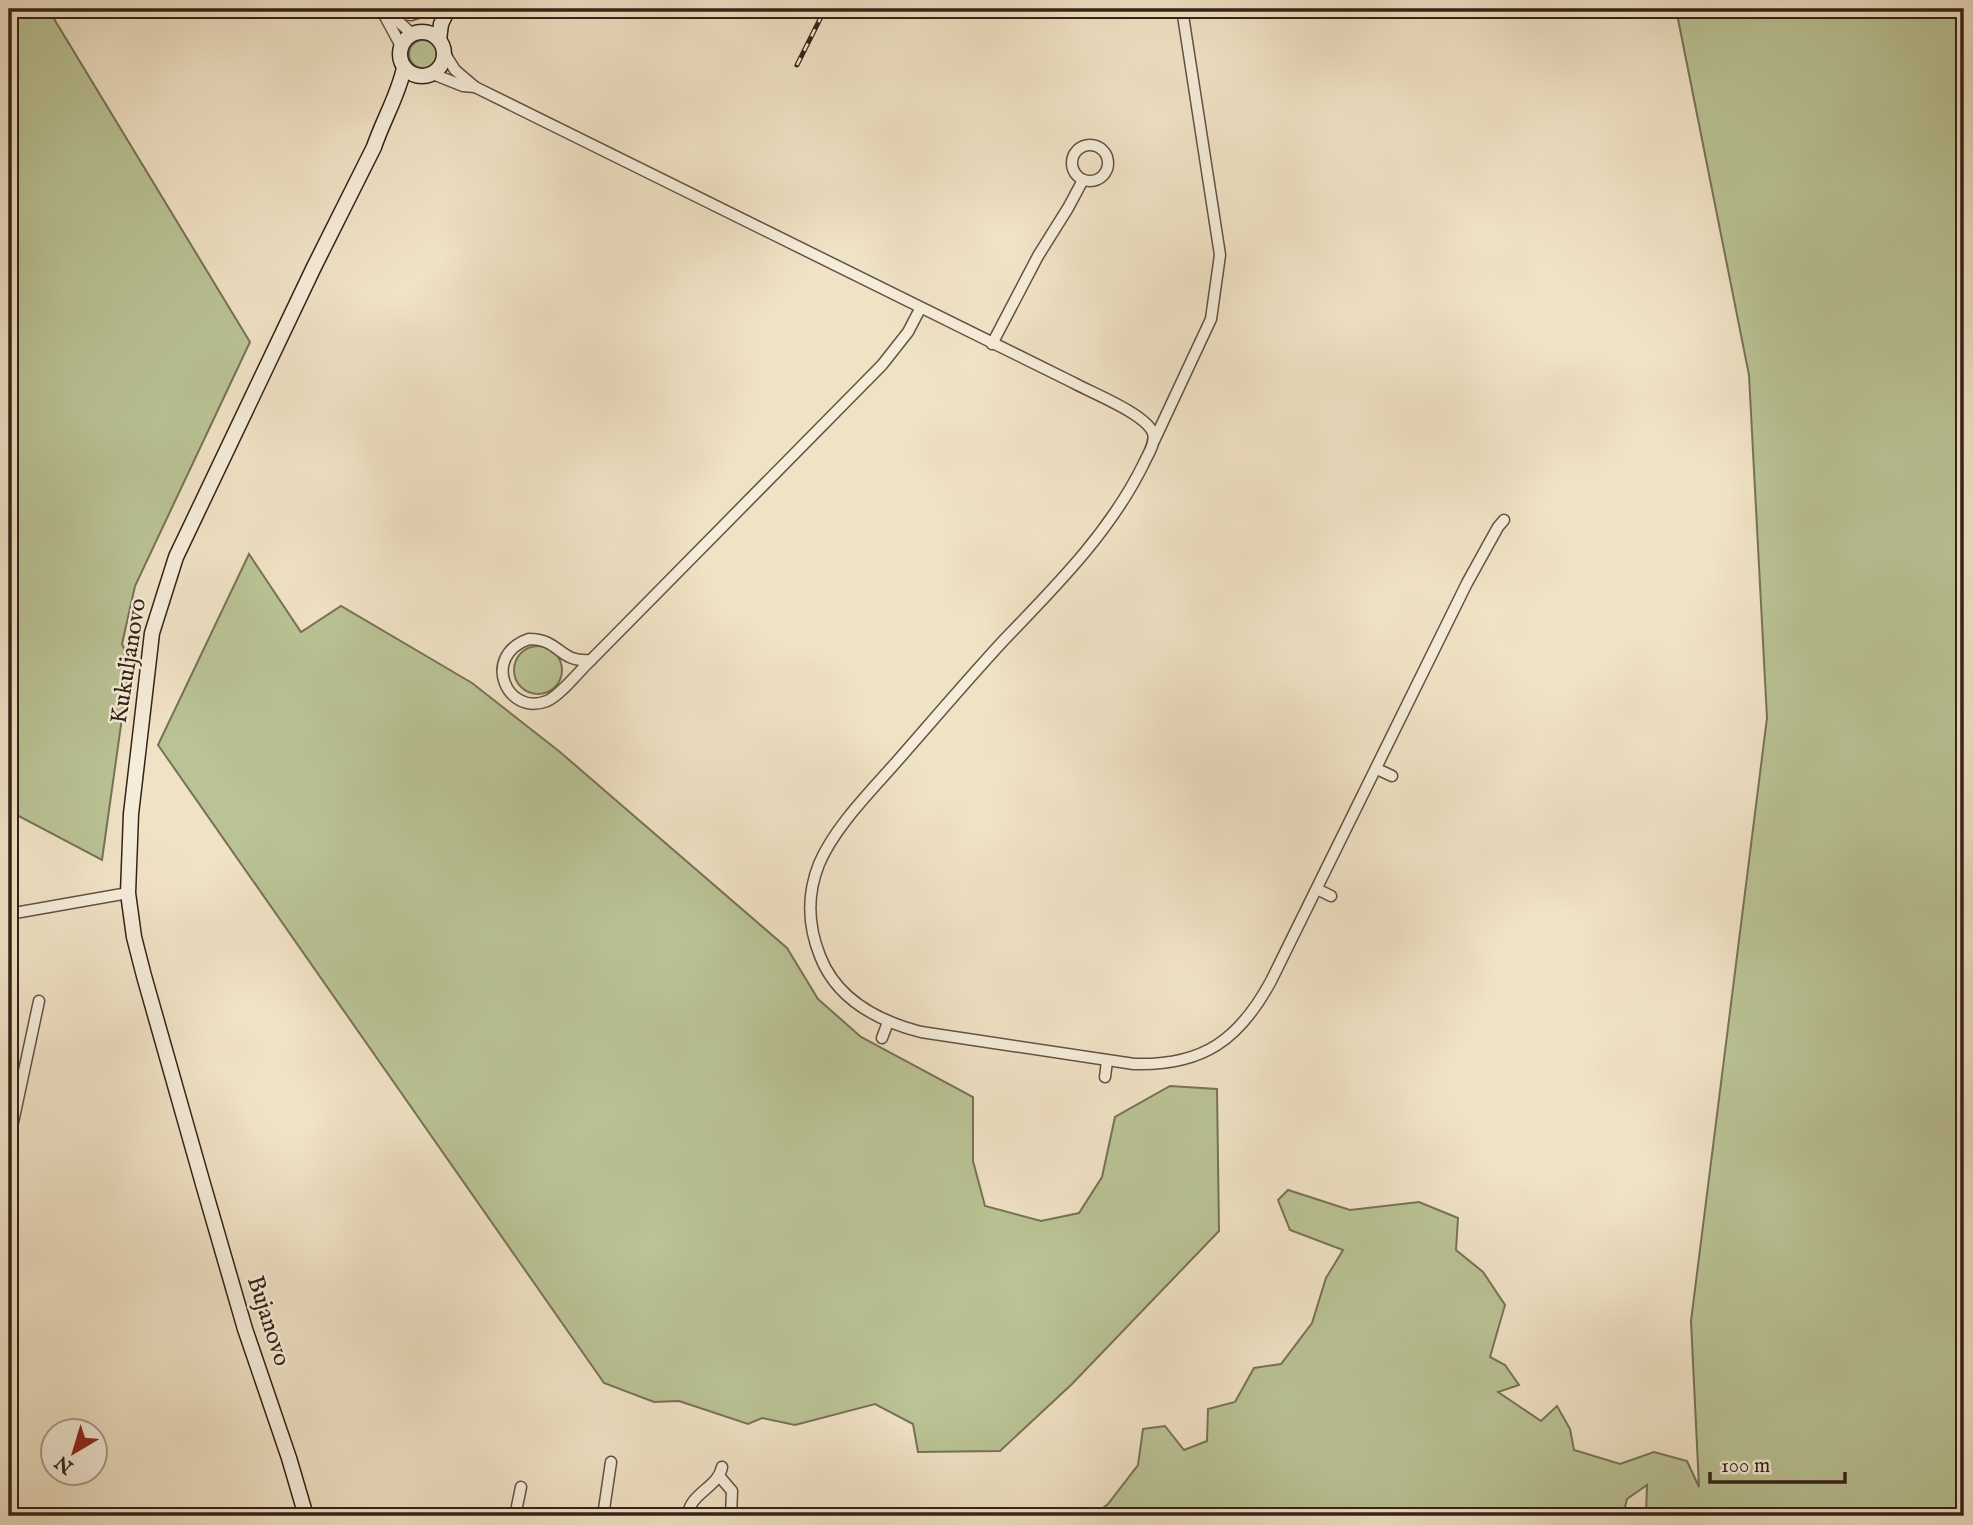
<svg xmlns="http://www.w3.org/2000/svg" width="1973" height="1525" viewBox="0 0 1973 1525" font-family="'IM FELL English',serif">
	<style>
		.green { fill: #bac395; stroke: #777256; stroke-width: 2 }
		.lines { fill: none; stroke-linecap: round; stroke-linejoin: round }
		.minor-casing { stroke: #635243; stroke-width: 13 }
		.secondary-casing { stroke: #342218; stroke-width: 17 }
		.minor { stroke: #f5ecd9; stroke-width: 10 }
		.secondary { stroke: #f5ecd9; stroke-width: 14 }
		.rail-casing { stroke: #342218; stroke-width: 5 }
		.rail { stroke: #f5ecd9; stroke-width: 2.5; stroke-dasharray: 8; stroke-linecap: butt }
		.labels { text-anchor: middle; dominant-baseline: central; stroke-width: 5; stroke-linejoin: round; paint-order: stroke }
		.street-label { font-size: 24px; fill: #342218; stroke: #f5ecd9 }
	</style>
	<rect width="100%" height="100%" fill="#f0e2c5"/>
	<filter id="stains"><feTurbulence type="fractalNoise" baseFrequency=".00286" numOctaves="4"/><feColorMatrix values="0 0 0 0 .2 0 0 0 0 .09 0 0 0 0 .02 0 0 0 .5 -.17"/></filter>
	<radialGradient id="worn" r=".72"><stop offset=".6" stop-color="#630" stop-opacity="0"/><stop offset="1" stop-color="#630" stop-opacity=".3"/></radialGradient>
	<g class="green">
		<polygon points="9,9 48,9 250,342 135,586 122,644 130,661 102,860 9,811"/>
		<polygon points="1676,9 1964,9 1964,1516 1644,1516 1646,1514 1647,1485 1627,1499 1623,1516 1093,1516 1108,1504 1138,1465 1143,1429 1165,1426 1184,1450 1207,1441 1208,1409 1235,1402 1254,1368 1281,1364 1312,1323 1326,1278 1343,1250 1290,1230 1278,1200 1288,1190 1350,1210 1419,1202 1458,1218 1456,1250 1483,1272 1505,1305 1490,1357 1505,1365 1519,1385 1498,1392 1541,1421 1557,1406 1570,1429 1574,1450 1620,1464 1654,1452 1687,1461 1699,1487 1691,1321 1767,718 1749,375"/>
		<circle cx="423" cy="54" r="14"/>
		<polygon points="249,554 301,632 341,606 472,683 560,752 787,948 818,999 861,1037 973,1097 973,1161 985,1206 1041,1221 1079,1213 1102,1177 1115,1117 1170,1086 1217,1089 1219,1231 1072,1384 1000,1451 918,1452 913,1424 875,1404 795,1425 762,1418 748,1424 679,1401 654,1402 604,1383 158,745"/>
		<circle cx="538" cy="670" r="24"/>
	</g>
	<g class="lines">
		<defs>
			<g id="minor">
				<polyline points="381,9 401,46"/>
				<polyline points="388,12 411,15 429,9"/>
				<polyline points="388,12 412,34"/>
				<path d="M445,54L455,70L475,87L1074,383C1092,393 1146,414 1153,433C1156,443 1148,454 1144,463C1111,531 1056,586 1004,640C968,679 934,719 899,759C873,789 835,826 819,864C807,894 808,926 820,956C837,1000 878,1021 921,1032L1134,1064C1203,1066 1239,1040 1271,981L1467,583L1498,527L1504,520"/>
				<polyline points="433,74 463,86 475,87"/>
				<circle cx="1090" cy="163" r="18"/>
				<polyline points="992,344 1038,256 1068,208 1083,180"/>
				<polyline points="1154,441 1211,319 1220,255 1182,9"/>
				<path d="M529,639C561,639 558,663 591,660C579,671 561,695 547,701C507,717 480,656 529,639Z"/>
				<polyline points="591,660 882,365 908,332 920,309"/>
				<polyline points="1377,769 1392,776"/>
				<polyline points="1317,889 1331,896"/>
				<polyline points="9,914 128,893"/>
				<polyline points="882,1038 888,1022"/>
				<polyline points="1105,1077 1107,1061"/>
				<polyline points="9,1141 39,1001"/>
				<polyline points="720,1477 732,1491 731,1516"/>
				<polyline points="515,1516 521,1487"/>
				<polyline points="603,1516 611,1462"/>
				<path d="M688,1516C689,1493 718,1488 722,1467"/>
			</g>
			<g id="secondary">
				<circle cx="422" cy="54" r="22"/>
				<polyline points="439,40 441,24 448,9"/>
				<path d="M306,1516L289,1458L245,1329L203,1184L144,976L134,937L128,893L131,814L152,633L176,557L314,267L374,147C383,120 398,96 404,68"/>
			</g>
		</defs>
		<use href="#minor" class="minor-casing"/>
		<use href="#secondary" class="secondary-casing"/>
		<use href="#minor" class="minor"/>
		<use href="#secondary" class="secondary"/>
		<defs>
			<polyline id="rail" points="797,65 825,9"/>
		</defs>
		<use href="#rail" class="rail-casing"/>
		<use href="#rail" class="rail"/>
	</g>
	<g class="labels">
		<g class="street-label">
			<text transform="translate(129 661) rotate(-81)">Kukuljanovo</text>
			<text transform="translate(268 1321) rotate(72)">Bujanovo</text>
		</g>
	</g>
	<rect width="1973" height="1525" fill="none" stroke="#f0e2c5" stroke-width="35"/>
	<rect x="10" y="10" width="1952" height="1504" fill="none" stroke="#342218" stroke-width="3.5"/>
	<rect x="18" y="18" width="1938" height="1490" fill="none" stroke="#342218" stroke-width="2"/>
	<g transform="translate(74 1452) rotate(218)"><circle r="33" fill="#f5ecd9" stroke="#a89b8c" stroke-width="2"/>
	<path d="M0-5L12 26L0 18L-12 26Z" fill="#8f2418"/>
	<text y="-10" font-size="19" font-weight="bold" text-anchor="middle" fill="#342218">N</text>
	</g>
	<path d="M1710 1472v10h135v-10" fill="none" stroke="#342218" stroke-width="3.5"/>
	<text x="1721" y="1472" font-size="21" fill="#342218" stroke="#f5ecd9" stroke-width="5" paint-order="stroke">100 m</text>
	<rect width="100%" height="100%" filter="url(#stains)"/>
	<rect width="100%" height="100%" fill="url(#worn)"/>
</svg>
